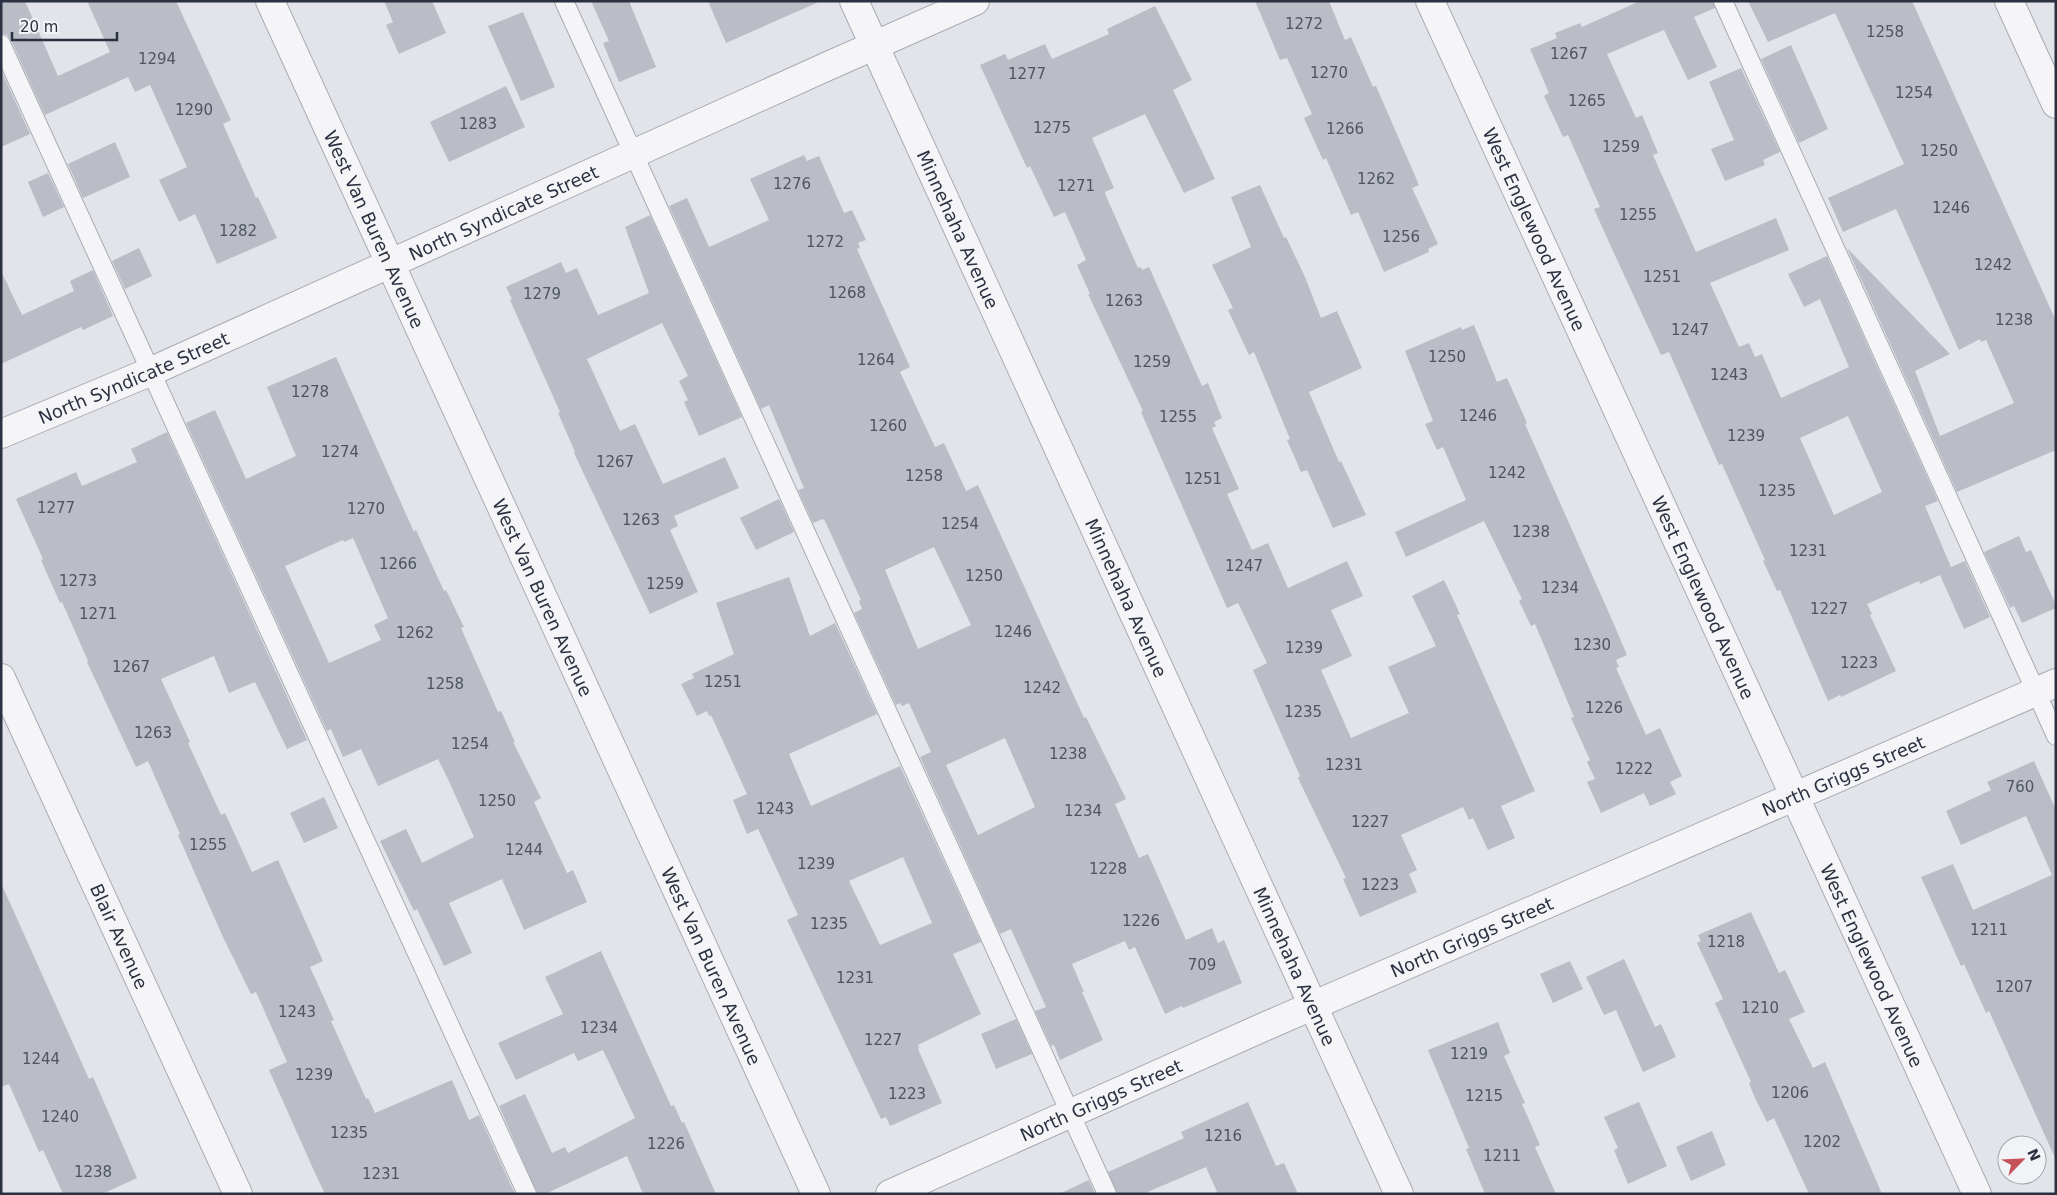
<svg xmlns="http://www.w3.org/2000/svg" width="2057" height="1195" viewBox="0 0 2057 1195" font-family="'DejaVu Sans',sans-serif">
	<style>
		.building { fill: #babdc6; fill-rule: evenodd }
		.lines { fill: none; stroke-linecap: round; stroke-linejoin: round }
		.service-casing { stroke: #a7abb3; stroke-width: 20 }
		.minor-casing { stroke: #a7abb3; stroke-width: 30 }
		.tertiary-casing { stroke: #a7abb3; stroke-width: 30 }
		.service { stroke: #f5f5f8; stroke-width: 18 }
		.minor { stroke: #f5f5f8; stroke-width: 28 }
		.tertiary { stroke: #f5f5f8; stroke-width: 28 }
		.labels { text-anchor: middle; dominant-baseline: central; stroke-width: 4.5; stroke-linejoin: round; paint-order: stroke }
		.number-label { font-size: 15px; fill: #4f5462 }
		.street-label { font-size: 18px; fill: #2b3140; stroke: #f2f3f7 }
	</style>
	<rect width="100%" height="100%" fill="#e2e4e9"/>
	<g class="building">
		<polygon points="1,1 25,1 58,76 110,52 87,1 176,1 231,120 223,124 256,198 258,197 277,238 217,264 195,214 179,222 159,180 187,167 150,85 135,92 128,77 45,115 11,40 7,35 1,33"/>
		<polygon points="384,1 432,1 446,33 399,54 386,25 393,22"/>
		<polygon points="591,1 629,1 656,67 619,82 603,43 609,41"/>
		<polygon points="708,1 821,1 726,43"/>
		<polygon points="1255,1 1329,1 1345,40 1351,37 1373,87 1376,86 1419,185 1412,188 1438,244 1428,249 1429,252 1384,272 1358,212 1351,215 1326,158 1323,160 1304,118 1312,114 1287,58 1280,60"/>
		<path d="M1640,1H1713L1715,8L1694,17L1717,67L1688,80L1664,30L1607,54L1636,118L1642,115L1658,153L1653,155L1696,252L1776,218L1789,250L1710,283L1739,347L1749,343L1755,357L1762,354L1781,398L1849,367L1820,299L1804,307L1788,274L1827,256L1938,501L1925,506L1951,567L1965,561L1990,617L1964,629L1940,575L1920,584L1919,581L1867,604L1872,614L1870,615L1896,671L1841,697L1840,695L1828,701L1780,590L1777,591L1763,561L1765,560L1722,464L1719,465L1669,352L1661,355L1613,251L1594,209L1600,207L1568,135L1563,137L1544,96L1549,93L1530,49L1557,38L1555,33L1580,23L1582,27ZM1848,416L1882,492L1834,515L1800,438Z"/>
		<polygon points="1748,1 1912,1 2056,321 2056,450 1957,492 1847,248 1950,354 1915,371 1940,436 2014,403 1986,340 1981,342 1980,339 1959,350 1896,209 1843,232 1828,198 1904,164 1835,13 1768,42"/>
		<polygon points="1155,6 1192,80 1173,90 1215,179 1184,193 1145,114 1092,138 1114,188 1105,192 1106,196 1138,268 1141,267 1142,270 1149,267 1202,386 1208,383 1222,418 1214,422 1216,426 1212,428 1239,489 1227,494 1252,550 1268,543 1288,588 1347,561 1363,596 1331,610 1352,656 1321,670 1351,738 1409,713 1388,667 1436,646 1412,596 1444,580 1460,614 1457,615 1535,791 1501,806 1515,838 1488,850 1473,818 1469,820 1463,807 1401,835 1417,870 1409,874 1417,892 1360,917 1343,879 1346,878 1298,778 1300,776 1253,670 1267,663 1238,603 1227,608 1141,412 1143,411 1088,294 1090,294 1077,265 1086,260 1065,212 1054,217 1030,166 1027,168 980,65 1005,54 1008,60 1045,44 1052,59 1109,34 1107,29"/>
		<polygon points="523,12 555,87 521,101 488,26"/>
		<polygon points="1791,45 1828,129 1799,143 1761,59"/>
		<polygon points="1741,68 1780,152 1763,160 1765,165 1725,181 1711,149 1734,140 1709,82"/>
		<polygon points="1,70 30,134 1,147"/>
		<polygon points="506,86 525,127 449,162 430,122"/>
		<polygon points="115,142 130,177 83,198 68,164"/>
		<path d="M804,155L807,161L819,156L844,213L852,210L866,240L858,243L860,248L857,249L910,367L900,372L935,447L944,443L966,491L978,485L1084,718L1086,717L1126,799L1115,804L1139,858L1148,854L1186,940L1212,928L1218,943L1224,940L1242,983L1183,1008L1182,1006L1165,1014L1135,947L1129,950L1125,941L1072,964L1084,992H1082L1103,1040L1060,1060L1054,1045L1051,1046L1035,1011L1046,1007L1011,929L1000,934L920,757L931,752L909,703L902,706L900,703L896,705L854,613L862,609L859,601L861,600L825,521L823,519L813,523L798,490L804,488L769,405L761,409L669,206L687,198L709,247L769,220L750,179ZM934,547L971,625L918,649L885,570ZM1005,738L1035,807L978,835L946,765Z"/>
		<polygon points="48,173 64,207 43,217 28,182"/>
		<polygon points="1260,185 1284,238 1286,237 1305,277 1321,318 1337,311 1362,368 1309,392 1339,462 1341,461 1366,515 1333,528 1307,470 1301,472 1287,440 1290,439 1254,352 1249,355 1228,310 1233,308 1212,265 1251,247 1231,197"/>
		<polygon points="650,215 742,417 699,436 684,402 688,400 679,381 688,376 662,323 587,359 620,431 635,424 663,484 725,457 739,488 674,516 678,526 670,530 698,592 650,614 574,453 575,452 558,413 560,412 510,300 512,299 506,287 561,262 566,273 577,268 598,315 649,293 625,227"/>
		<polygon points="139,248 152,276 125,289 112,261"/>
		<polygon points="93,270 113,316 83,330 81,327 1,364 1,271 22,315 74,291 70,281"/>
		<polygon points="1474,325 1497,382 1507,378 1527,423 1525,424 1613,622 1627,655 1616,660 1619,667 1616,668 1646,735 1660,728 1682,776 1670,782 1676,794 1650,806 1644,793 1601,813 1587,782 1595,779 1587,762 1590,760 1571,718 1574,717 1535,624 1531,626 1519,601 1522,599 1484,521 1406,557 1395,532 1466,500 1443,447 1437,450 1425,424 1433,421 1405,351 1461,327 1462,330"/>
		<path d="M336,357L414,532L416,530L444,591L446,590L464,627L461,628L498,712L501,711L515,742H513L541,798L534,802L567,873L573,870L587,902L524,930L502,879L449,903L472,953L444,966L417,909L414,911L380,841L406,829L422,863L474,837L447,777L438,759L378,786L361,749L343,757L331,729L327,731L186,423L215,410L246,479L296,456L267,387ZM353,538L388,618L374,625L381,640L329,663L285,566L343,540L344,542Z"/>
		<polygon points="167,432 307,740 287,749 255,682 229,693 214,656 161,679 190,742 188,743 221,815 225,813 252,872 278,860 323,961 310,967 334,1020 331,1021 366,1099 368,1098 375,1113 452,1080 469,1120 479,1115 515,1194 325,1194 315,1173 269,1070 287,1062 256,992 251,994 222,935 178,835 180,834 148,761 136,767 87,662 88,661 62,602 60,603 41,560 43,559 16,499 76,472 82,486 137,462 131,449"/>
		<polygon points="779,499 794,532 756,550 740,518"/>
		<polygon points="2019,536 2026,552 2031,550 2056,605 2056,608 2022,623 2014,606 2010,608 1984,552"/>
		<path d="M789,577L810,636L835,623L877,714L789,754L811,806L900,766L981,942L953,954L981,1014L918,1045L919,1048L918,1049L942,1103L890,1126L886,1117L881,1119L787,920L798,915L758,829L747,834L733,800L747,794L711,715L709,716L707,711L697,716L681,684L694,678L692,674L734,654L716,603ZM903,857L932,923L880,945L849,881Z"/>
		<polygon points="2034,761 2056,810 2056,1160 1989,1011 1986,1013 1964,964 1961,966 1921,877 1953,864 1973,910 2052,875 2026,816 1961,845 1946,811 1991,790 1987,782"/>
		<polygon points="324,797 338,828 304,843 290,813"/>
		<polygon points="1,883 89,1079 93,1077 137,1178 102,1194 63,1194 43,1150 39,1152 9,1084 1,1087"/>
		<polygon points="1751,912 1779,973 1785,970 1805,1012 1789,1019 1813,1068 1825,1062 1882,1194 1809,1194 1774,1118 1767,1122 1755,1098 1749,1083 1751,1082 1715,1003 1723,999 1697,943 1701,941 1698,935"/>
		<polygon points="601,951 671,1106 674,1105 682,1123 684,1122 716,1194 643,1194 627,1156 545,1194 537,1194 499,1106 525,1094 552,1153 565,1147 568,1153 635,1118 603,1050 578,1061 574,1053 516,1080 498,1043 563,1014 545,977"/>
		<polygon points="1624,959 1655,1027 1661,1024 1676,1057 1643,1072 1616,1010 1604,1015 1586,977"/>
		<polygon points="1570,961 1583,989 1553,1003 1540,974"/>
		<polygon points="1016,1019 1032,1054 996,1069 981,1034"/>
		<polygon points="1498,1022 1510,1053 1504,1056 1525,1103 1522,1104 1540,1145 1535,1147 1556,1194 1485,1194 1466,1149 1469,1148 1428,1050"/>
		<polygon points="1248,1102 1276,1166 1284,1163 1298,1194 1214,1194 1217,1192 1206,1167 1143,1194 1117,1194 1108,1172 1184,1138 1181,1132"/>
		<polygon points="1639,1102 1667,1166 1628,1184 1614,1150 1618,1148 1604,1117"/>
		<polygon points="1712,1131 1726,1165 1691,1181 1676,1147"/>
		<polygon points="1089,1180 1095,1194 1059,1194"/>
	</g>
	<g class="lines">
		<defs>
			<g id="service">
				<polyline points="564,1 1107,1194"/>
				<polyline points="1723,1 2056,736"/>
				<polyline points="1,44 527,1194"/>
			</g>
			<g id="minor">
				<path id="s1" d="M270,1L816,1194"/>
				<path id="s2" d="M1430,1L1977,1194"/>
				<polyline points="2009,1 2056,104"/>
				<path id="s3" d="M1,434L152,371L828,66L975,1"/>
				<path id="s4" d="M1,678L238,1194"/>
				<path id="s5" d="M890,1194L1266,1026L2056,683"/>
			</g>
			<g id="tertiary">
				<path id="s6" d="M854,1L1399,1194"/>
			</g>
		</defs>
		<use href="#service" class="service-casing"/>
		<use href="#minor" class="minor-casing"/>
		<use href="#tertiary" class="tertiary-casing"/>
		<use href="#service" class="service"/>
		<use href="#minor" class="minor"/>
		<use href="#tertiary" class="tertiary"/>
	</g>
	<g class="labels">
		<g class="number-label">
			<text x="1304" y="24">1272</text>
			<text x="1885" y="32">1258</text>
			<text x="1569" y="54">1267</text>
			<text x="157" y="59">1294</text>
			<text x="1329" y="73">1270</text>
			<text x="1027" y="74">1277</text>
			<text x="1914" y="93">1254</text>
			<text x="1587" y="101">1265</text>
			<text x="194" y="110">1290</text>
			<text x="478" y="124">1283</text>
			<text x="1052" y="128">1275</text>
			<text x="1345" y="129">1266</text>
			<text x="1621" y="147">1259</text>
			<text x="1939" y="151">1250</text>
			<text x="1376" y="179">1262</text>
			<text x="792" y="184">1276</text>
			<text x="1076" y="186">1271</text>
			<text x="1951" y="208">1246</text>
			<text x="1638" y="215">1255</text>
			<text x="238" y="231">1282</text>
			<text x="1401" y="237">1256</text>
			<text x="825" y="242">1272</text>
			<text x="1993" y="265">1242</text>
			<text x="1662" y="277">1251</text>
			<text x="847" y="293">1268</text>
			<text x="542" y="294">1279</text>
			<text x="1124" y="301">1263</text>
			<text x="2014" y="320">1238</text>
			<text x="1690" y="330">1247</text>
			<text x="1447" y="357">1250</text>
			<text x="876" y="360">1264</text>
			<text x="1152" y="362">1259</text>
			<text x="1729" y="375">1243</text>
			<text x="310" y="392">1278</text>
			<text x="1478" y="416">1246</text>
			<text x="1178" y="417">1255</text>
			<text x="888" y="426">1260</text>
			<text x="1746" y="436">1239</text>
			<text x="340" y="452">1274</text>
			<text x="615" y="462">1267</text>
			<text x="1507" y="473">1242</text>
			<text x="924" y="476">1258</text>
			<text x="1203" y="479">1251</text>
			<text x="1777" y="491">1235</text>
			<text x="56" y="508">1277</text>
			<text x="366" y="509">1270</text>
			<text x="641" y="520">1263</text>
			<text x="960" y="524">1254</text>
			<text x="1531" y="532">1238</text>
			<text x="1808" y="551">1231</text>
			<text x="398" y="564">1266</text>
			<text x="1244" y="566">1247</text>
			<text x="984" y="576">1250</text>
			<text x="78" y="581">1273</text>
			<text x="665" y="584">1259</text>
			<text x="1560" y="588">1234</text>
			<text x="1829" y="609">1227</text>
			<text x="98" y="614">1271</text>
			<text x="1013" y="632">1246</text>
			<text x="415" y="633">1262</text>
			<text x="1592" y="645">1230</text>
			<text x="1304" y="648">1239</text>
			<text x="1859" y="663">1223</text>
			<text x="131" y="667">1267</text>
			<text x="723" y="682">1251</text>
			<text x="445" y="684">1258</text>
			<text x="1042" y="688">1242</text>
			<text x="1604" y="708">1226</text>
			<text x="1303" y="712">1235</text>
			<text x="153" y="733">1263</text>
			<text x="470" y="744">1254</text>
			<text x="1068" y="754">1238</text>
			<text x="1344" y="765">1231</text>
			<text x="1634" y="769">1222</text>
			<text x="2020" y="787">760</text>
			<text x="497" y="801">1250</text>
			<text x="775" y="809">1243</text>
			<text x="1083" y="811">1234</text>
			<text x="1370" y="822">1227</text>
			<text x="208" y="845">1255</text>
			<text x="524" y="850">1244</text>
			<text x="816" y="864">1239</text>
			<text x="1108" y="869">1228</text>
			<text x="1380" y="885">1223</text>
			<text x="1141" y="921">1226</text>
			<text x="829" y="924">1235</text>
			<text x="1989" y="930">1211</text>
			<text x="1726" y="942">1218</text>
			<text x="1202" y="965">709</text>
			<text x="855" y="978">1231</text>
			<text x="2014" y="987">1207</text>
			<text x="1760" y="1008">1210</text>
			<text x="297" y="1012">1243</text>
			<text x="599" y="1028">1234</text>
			<text x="883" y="1040">1227</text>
			<text x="1469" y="1054">1219</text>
			<text x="41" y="1059">1244</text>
			<text x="314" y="1075">1239</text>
			<text x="1790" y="1093">1206</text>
			<text x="907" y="1094">1223</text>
			<text x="1484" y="1096">1215</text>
			<text x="60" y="1117">1240</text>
			<text x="349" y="1133">1235</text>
			<text x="1223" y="1136">1216</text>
			<text x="1822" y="1142">1202</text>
			<text x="666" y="1144">1226</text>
			<text x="1502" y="1156">1211</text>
			<text x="93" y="1172">1238</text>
			<text x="381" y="1174">1231</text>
		</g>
		<g class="street-label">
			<text stroke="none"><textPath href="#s3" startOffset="549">North Syndicate Street</textPath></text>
			<text stroke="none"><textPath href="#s1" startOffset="251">West Van Buren Avenue</textPath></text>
			<text stroke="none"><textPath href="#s6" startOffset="251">Minnehaha Avenue</textPath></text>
			<text stroke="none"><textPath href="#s2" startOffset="251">West Englewood Avenue</textPath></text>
			<text stroke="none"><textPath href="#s3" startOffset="144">North Syndicate Street</textPath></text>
			<text stroke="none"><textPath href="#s6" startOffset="656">Minnehaha Avenue</textPath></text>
			<text stroke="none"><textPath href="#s2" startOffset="656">West Englewood Avenue</textPath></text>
			<text stroke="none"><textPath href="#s1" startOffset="656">West Van Buren Avenue</textPath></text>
			<text stroke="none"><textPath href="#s5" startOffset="1041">North Griggs Street</textPath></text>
			<text stroke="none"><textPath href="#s4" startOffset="284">Blair Avenue</textPath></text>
			<text stroke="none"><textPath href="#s5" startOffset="636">North Griggs Street</textPath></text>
			<text stroke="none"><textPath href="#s2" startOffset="1061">West Englewood Avenue</textPath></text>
			<text stroke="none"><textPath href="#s1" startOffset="1061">West Van Buren Avenue</textPath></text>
			<text stroke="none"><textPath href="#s6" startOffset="1061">Minnehaha Avenue</textPath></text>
			<text stroke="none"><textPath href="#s5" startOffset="231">North Griggs Street</textPath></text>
		</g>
	</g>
	<rect width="2057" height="1195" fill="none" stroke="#2b3140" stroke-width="5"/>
	<g transform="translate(2022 1160) rotate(66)"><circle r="24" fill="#f2f3f7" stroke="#a2a5ae"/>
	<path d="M0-4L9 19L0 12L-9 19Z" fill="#c45258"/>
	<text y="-8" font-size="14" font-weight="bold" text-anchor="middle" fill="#2b3140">N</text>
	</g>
	<path d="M12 32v8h105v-8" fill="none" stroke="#2b3140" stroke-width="2.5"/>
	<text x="20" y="32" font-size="15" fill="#2b3140" stroke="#f2f3f7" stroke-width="4" paint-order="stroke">20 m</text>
</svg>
